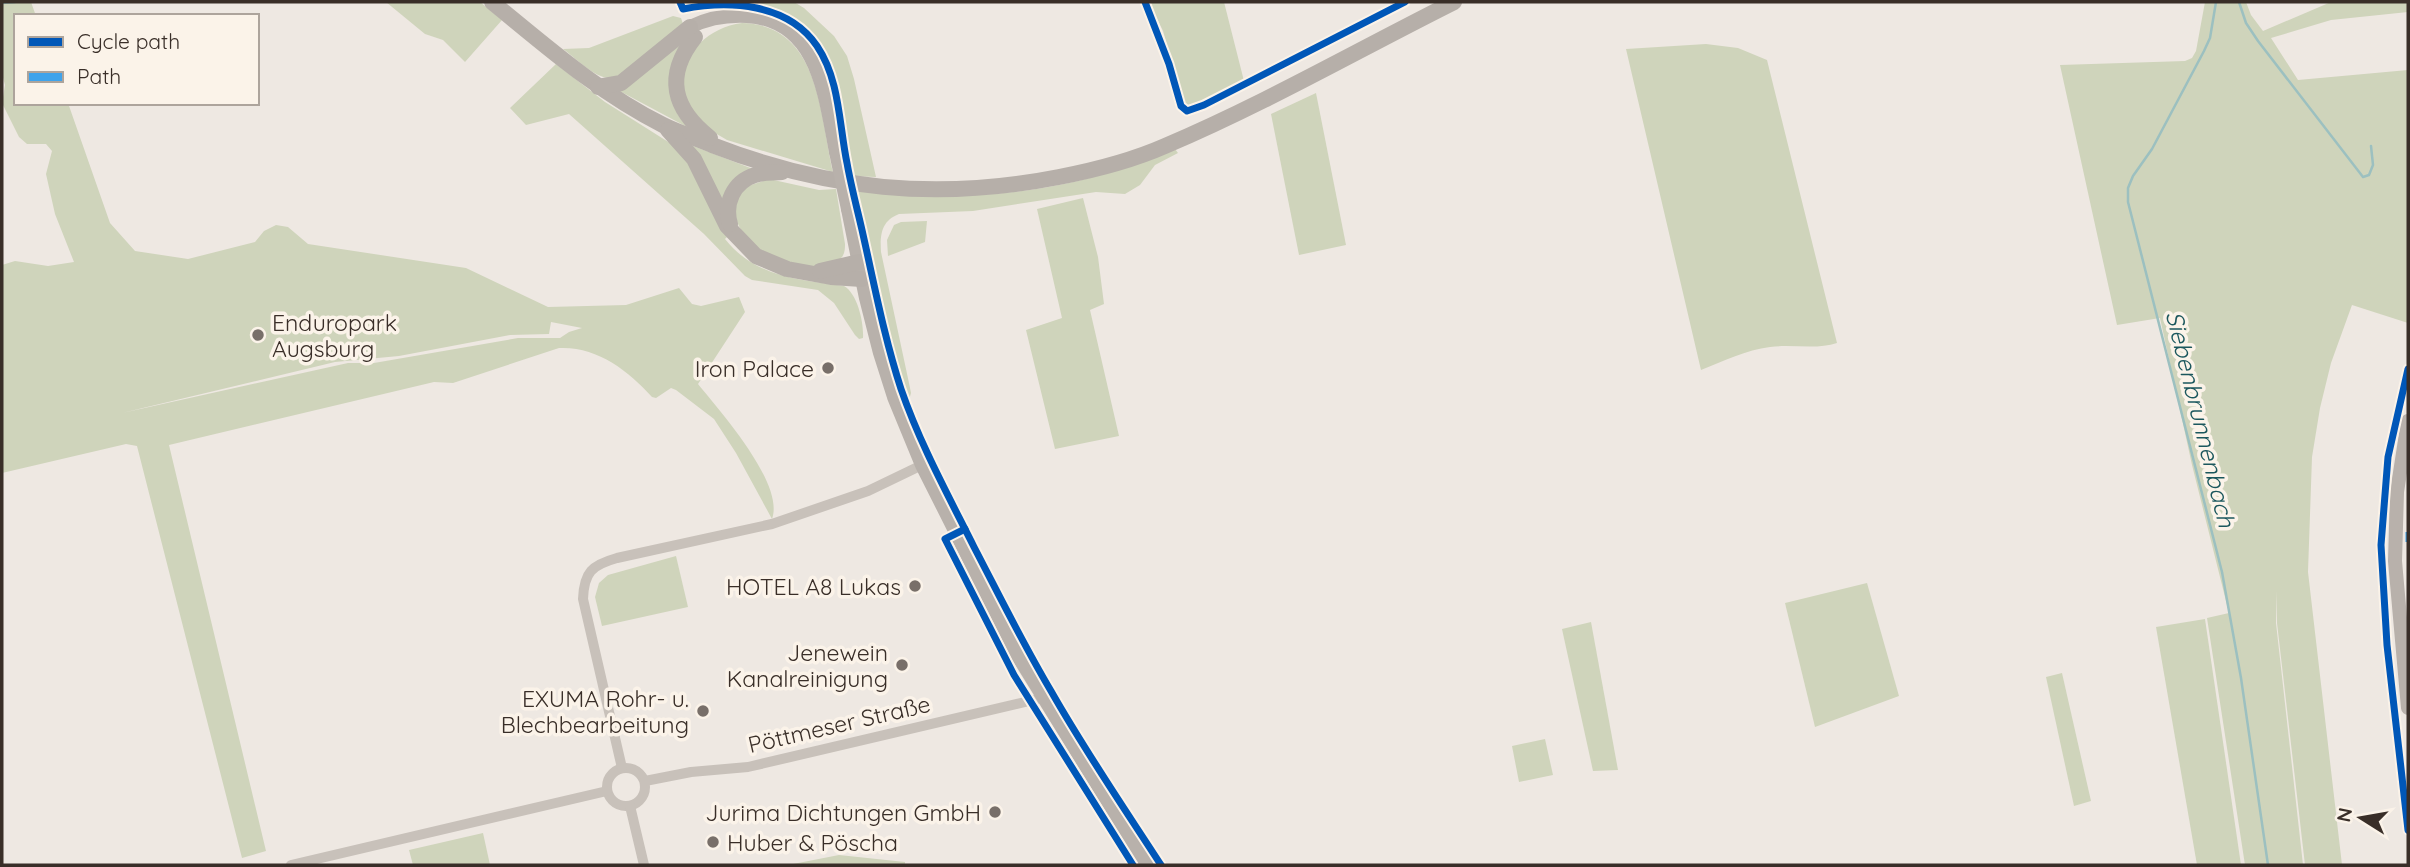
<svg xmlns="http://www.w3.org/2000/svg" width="2410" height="867" viewBox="0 0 2410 867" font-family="Quicksand,sans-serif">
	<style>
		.green { fill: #cfd4bb; fill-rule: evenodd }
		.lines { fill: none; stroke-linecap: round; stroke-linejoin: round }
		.stream { stroke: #9cc0c0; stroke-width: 2.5 }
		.minor { stroke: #c8c1ba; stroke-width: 10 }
		.secondary { stroke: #b8b1ab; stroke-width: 14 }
		.primary { stroke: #b6afa9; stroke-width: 16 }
		.secondary-bridge { stroke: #b8b1ab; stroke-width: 14 }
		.quiet { stroke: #3fa3eb; stroke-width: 5; stroke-dasharray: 10 5; stroke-linecap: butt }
		.cycleway-casing { stroke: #fbf3e9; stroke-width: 11 }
		.cycleway { stroke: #0057b8; stroke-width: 7 }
		.poi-dot { fill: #786f69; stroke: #fbf3e9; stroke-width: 2.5 }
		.labels { text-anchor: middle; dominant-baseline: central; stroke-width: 7; stroke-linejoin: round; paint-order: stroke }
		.poi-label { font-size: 23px; fill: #392e28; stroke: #fbf3e9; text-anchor: end }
		.street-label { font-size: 23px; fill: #392e28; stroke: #fbf3e9 }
		.water-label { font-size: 24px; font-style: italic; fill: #1b575d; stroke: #fbf3e9 }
	</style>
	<rect width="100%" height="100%" fill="#eee8e2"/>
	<g class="green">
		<path d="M2,2H31L36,16H16V103H68L110,223L135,251L188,259L255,242L264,231L276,225L288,227L308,244L466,268L548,307L626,305L679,288L692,304L701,306L739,297L745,312L698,384C720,411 785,484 772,519L736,453L714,419L676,390L671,388L656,398L652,397C628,370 596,346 559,348L453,383L434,382L169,445L266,851L242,858L137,446L126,444L2,473V265L15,261L48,266L74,262L55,214L46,174L52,151L46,144H27L19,137L2,103L5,85L2,74ZM551,322L582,328L569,332L560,338H518L374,363H348L122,413L335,362L399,356L510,335L549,334Z"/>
		<polygon points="386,2 480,2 502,20 465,62 443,40 425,34"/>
		<path d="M739,2H794L804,8L834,36L847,56L854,79L876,177L852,176C838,99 840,6 739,2Z"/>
		<polygon points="1149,2 1224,2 1244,81 1190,107 1185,105 1163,31"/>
		<polygon points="2205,2 2246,2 2251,15 2263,31 2331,2 2408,2 2408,12 2331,20 2271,38 2298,80 2408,70 2408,323 2352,305 2331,363 2320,408 2312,457 2308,572 2342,865 2305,865 2277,623 2276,591 2276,623 2303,865 2245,865 2207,618 2229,613 2192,465 2160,318 2117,325 2060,65 2185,61 2192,58 2196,51"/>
		<path d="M673,16L681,18L683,24C667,38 631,76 611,78C595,79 576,58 563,49L589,48Z"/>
		<path d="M742,23C820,25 820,115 833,172L727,140C715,133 700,125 693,114C667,72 697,29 742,23Z"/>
		<polygon points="682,37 673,102 678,115 687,127 614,88"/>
		<path d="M1706,44L1738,48L1767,60L1837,343C1817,350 1792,344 1770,347C1746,350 1724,361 1701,370L1626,49Z"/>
		<path d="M556,64L605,102L681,150L727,237L725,239C755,277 799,280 844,286C858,294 864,324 863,338L859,339L855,335L834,303L818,290L752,280L745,276L704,234L569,114L526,125L510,108Z"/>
		<polygon points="1316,93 1346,245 1299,255 1271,114"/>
		<polygon points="688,144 753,169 723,210"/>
		<path d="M1175,149L1178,153L1155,165L1140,185L1125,194L1096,192L973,211L899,214C881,221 880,235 881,252L909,383L911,393L909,400L885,323L855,191C931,199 1004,198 1078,181C1111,173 1143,159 1175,149Z"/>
		<path d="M769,179L819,190L836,189L845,244C845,249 845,255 840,259C806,284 709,242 742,188Z"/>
		<polygon points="1083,198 1098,257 1104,304 1090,310 1119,436 1055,449 1026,330 1062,318 1037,209"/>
		<polygon points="927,221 925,242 888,256 887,240 894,225 901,222"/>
		<polygon points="676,556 688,607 602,626 595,597 599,583 608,575"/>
		<polygon points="1867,583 1899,696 1815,727 1785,603"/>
		<polygon points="2205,619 2241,865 2197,865 2156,627"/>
		<polygon points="1591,622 1618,770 1593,771 1562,629"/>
		<polygon points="2062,673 2091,801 2074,806 2046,677"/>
		<polygon points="1545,739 1553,775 1519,782 1512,746"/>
		<polygon points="483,833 490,865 413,865 409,850"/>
		<polygon points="839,855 905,862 905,865 788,865"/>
	</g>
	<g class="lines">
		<g class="stream">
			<polyline points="2216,2 2210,38 2204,51 2152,149 2133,176 2128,188 2128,202 2222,572 2241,678 2268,865"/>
			<polyline points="2239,2 2246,23 2258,41 2363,177 2369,175 2373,165 2371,146"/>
			<polyline points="2,3 15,2"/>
		</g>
		<g class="minor">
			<circle cx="626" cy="787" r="19"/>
			<path d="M622,768L583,599C584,572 592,565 617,558L772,524L868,491L922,465"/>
			<polyline points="645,781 691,772 748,767 1042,698"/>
			<polyline points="630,806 644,865"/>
			<polyline points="291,865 607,791"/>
		</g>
		<g class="secondary">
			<path d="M690,27C708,18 727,15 747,16C819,20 825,97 836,152"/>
			<polyline points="848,209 866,298 880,353 894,397 922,465 1018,656 1147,865"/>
			<polyline points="2408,421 2397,492 2395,561 2408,708"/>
		</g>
		<g class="primary">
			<path d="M492,2C546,46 599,93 663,125C679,133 696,138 712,145C828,190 937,201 1059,177C1095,170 1131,161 1165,146C1264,104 1358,50 1454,2"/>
			<path d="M695,37C664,76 673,109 710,138"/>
			<polyline points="598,87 621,83 690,27"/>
			<polyline points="668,130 694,159 727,226 756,256 787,269 831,277 862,279"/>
			<path d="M730,224C724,204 733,182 755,175C763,172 773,173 782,172"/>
			<polyline points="820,271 859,262"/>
		</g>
		<polyline class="secondary-bridge" points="836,152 848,209"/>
		<polyline class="quiet" points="2408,532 2408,546"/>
		<defs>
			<g id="cycleway">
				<path d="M680,2L683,9C729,0 788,3 817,46C840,80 839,125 847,163C851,186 857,208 862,230C874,283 884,337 901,389C920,444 948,495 974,547C999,595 1023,644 1051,691C1085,751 1124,808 1161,865"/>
				<polyline points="1145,2 1169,64 1181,106 1187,111 1204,105 1405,2"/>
				<polyline points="2408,369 2388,457 2381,545 2387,645 2408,830"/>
				<polyline points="965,529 945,539 1014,675 1133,865"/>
			</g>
		</defs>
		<use href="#cycleway" class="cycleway-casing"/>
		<use href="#cycleway" class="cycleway"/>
	</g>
	<g class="poi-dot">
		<circle cx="258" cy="335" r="7"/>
		<circle cx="828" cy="368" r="7"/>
		<circle cx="915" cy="586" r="7"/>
		<circle cx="902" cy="665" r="7"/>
		<circle cx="703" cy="711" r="7"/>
		<circle cx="995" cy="812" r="7"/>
		<circle cx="713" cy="842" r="7"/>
	</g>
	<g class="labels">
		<g class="poi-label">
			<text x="272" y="322" text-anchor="start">Enduropark<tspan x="272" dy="26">Augsburg</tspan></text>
			<text x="814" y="368">Iron Palace</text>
			<text x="901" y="586">HOTEL A8 Lukas</text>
			<text x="888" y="652">Jenewein<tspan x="888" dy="26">Kanalreinigung</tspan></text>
			<text x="689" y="698">EXUMA Rohr- u.<tspan x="689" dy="26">Blechbearbeitung</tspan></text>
			<text x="981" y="812">Jurima Dichtungen GmbH</text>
			<text x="727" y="842" text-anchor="start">Huber &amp; Pöscha</text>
		</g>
		<g class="street-label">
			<text transform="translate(839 724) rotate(-13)">Pöttmeser Straße</text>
		</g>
		<g class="water-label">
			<text transform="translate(2201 419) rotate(76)">Siebenbrunnenbach</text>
		</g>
	</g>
	<rect width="2410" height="867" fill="none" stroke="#392e28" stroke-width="7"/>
	<rect x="14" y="14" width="245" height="91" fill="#fbf3e9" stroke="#ada49c" stroke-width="2"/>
	<rect x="28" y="37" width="35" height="10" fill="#0057b8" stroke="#ada49c" stroke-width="2"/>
	<text x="77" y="49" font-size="21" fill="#392e28">Cycle path</text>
	<rect x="28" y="72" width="35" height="10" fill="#3fa3eb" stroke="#ada49c" stroke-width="2"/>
	<text x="77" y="84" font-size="21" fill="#392e28">Path</text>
	<g transform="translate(2361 818) rotate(281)" stroke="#fbf3e9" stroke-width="5" paint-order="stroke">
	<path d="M0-5L12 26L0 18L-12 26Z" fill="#392e28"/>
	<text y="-10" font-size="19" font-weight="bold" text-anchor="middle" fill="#392e28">N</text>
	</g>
</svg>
